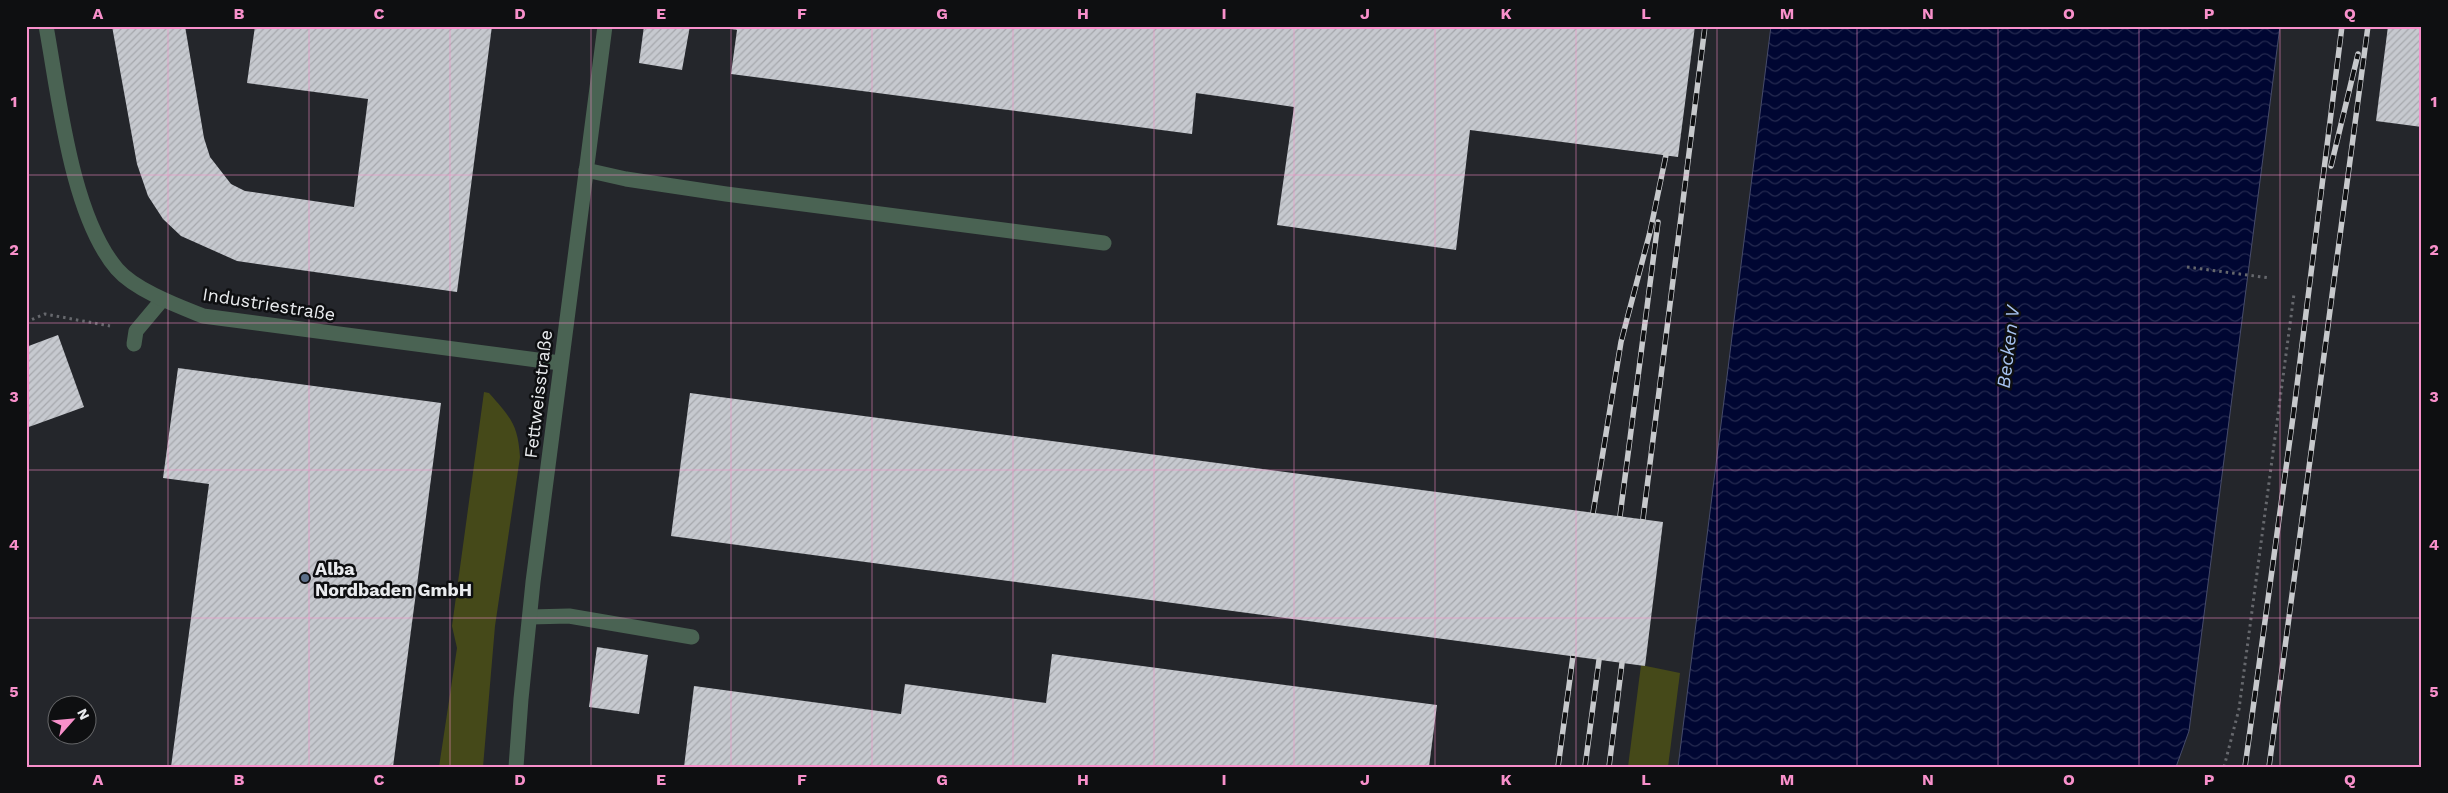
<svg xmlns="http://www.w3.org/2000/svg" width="2448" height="793" viewBox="0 0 2448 793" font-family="'Work Sans',sans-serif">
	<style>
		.grass { fill: #454919 }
		.water { fill: url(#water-waves); stroke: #464b6a }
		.building { fill: url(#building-hatch) }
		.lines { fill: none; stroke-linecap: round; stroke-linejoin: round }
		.path { stroke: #66686d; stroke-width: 3; stroke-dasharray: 2.5 4; stroke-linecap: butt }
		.lane { stroke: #4a6353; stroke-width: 15 }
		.street { stroke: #4a6353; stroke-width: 15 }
		.rail-casing { stroke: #c7c9cc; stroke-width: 5.5 }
		.rail { stroke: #0e0f11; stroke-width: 4; stroke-dasharray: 11; stroke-linecap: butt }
		.grid { fill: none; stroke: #f890cb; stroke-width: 1; stroke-opacity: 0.55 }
		.service-dot { fill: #5c6f8a; stroke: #0e0f11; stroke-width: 2 }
		.labels { text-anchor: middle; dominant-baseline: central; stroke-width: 5; stroke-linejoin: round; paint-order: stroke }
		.street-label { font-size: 18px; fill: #e9ebee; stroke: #0e0f11 }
		.poi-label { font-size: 18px; font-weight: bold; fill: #e9ebee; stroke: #0e0f11; text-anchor: start }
		.water-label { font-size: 19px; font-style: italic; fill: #a7c3f1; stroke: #0e0f11 }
		.neatline { fill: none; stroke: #f890cb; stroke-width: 2 }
		.grid-label { font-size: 16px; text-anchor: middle; font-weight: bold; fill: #f890cb }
	</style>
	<defs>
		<pattern id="water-waves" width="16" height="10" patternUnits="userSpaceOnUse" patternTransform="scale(1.25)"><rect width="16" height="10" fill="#000632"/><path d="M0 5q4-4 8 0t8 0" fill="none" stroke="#252a50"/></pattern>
		<pattern id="building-hatch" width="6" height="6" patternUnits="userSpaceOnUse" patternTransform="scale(1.25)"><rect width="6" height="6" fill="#c6c9cf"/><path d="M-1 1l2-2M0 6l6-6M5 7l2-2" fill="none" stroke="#a6a8ad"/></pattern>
	</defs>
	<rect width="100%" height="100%" fill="#24262b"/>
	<g class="grass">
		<path d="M484,392L489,393C510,417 518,424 520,457L495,626L483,767H439L457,648L452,626Z"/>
		<polygon points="1641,665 1680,673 1668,767 1628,767"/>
	</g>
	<polygon class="water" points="1771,26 2280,26 2189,731 2176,767 1678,767"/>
	<g class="building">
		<polygon points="112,26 185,26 204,138 210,157 231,184 245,191 354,207 368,99 247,83 255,26 492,26 457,292 237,261 181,236 163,219 148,196 137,164"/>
		<polygon points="644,26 690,26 682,70 639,63"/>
		<polygon points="713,26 1695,26 1678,157 1470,130 1456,250 1277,225 1294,107 1196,93 1192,134 731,74 737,30"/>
		<polygon points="2388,26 2422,26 2422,127 2376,121"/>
		<polygon points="58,335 84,407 26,428 26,347"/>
		<polygon points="178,368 441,403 393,767 171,767 209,484 163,478"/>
		<polygon points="690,393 1663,522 1645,666 671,536"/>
		<polygon points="597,647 648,655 639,714 589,707"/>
		<polygon points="1052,654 1437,705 1429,767 684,767 694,686 901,714 905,684 1046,703"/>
	</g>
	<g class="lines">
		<g class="path">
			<polyline points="2187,267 2270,278"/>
			<polyline points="26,322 45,314 110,326"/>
			<polyline points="2224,767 2239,709 2294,294"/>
		</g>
		<g class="lane">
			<polyline points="586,170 626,179 726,194 1104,243"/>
			<polyline points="134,344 136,331 162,300"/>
			<polyline points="530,617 569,616 692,637"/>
		</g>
		<g class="street">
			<path d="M46,26C59,96 71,215 117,269C135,290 178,306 203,316L560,363"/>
			<polyline points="516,767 521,699 533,582 605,26"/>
		</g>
		<defs>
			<g id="rail">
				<polyline points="2331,166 2358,54"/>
				<polyline points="1593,513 1621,342 1650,232 1666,155"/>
				<polyline points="1620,516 1658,222"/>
				<polyline points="1643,519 1705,26"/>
				<polyline points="1558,767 1573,656"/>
				<polyline points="1585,767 1599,660"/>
				<polyline points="1609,767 1622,663"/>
				<polyline points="2245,767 2293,417 2342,26"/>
				<polyline points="2269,767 2368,26"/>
			</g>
		</defs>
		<use href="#rail" class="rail-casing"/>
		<use href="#rail" class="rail"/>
	</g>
	<path class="grid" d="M168,26V767M309,26V767M450,26V767M591,26V767M731,26V767M872,26V767M1013,26V767M1154,26V767M1294,26V767M1435,26V767M1576,26V767M1717,26V767M1857,26V767M1998,26V767M2139,26V767M2280,26V767M26,175H2422M26,323H2422M26,470H2422M26,618H2422"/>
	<circle class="service-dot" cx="305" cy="578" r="5"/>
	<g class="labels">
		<g class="street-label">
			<text transform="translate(269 304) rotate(9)">Industriestraße</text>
			<text transform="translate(538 394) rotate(-83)">Fettweisstraße</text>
		</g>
		<g class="poi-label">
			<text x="315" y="568">Alba<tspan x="315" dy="21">Nordbaden GmbH</tspan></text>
		</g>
		<g class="water-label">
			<text transform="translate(2008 347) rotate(-83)">Becken V</text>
		</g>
	</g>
	<rect width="2448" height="793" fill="none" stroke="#0e0f11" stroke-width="55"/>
	<g transform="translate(72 720) rotate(63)"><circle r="24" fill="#0e0f11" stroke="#666769"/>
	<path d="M0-4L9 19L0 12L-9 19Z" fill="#f890cb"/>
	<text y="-8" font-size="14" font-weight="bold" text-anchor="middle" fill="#e9ebee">N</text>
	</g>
	<rect x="28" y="28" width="2392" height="738" class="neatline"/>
	<g class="grid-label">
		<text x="98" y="19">A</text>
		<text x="239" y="19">B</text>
		<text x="379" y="19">C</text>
		<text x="520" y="19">D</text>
		<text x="661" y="19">E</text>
		<text x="802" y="19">F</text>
		<text x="942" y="19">G</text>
		<text x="1083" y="19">H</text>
		<text x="1224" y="19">I</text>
		<text x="1365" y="19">J</text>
		<text x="1506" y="19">K</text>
		<text x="1646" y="19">L</text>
		<text x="1787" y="19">M</text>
		<text x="1928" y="19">N</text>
		<text x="2069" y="19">O</text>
		<text x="2209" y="19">P</text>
		<text x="2350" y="19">Q</text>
		<text x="14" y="107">1</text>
		<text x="2434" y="107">1</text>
		<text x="14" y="255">2</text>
		<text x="2434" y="255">2</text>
		<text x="14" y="402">3</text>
		<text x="2434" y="402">3</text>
		<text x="14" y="550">4</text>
		<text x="2434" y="550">4</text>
		<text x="14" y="697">5</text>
		<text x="2434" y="697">5</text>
		<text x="98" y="785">A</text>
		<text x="239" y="785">B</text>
		<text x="379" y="785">C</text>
		<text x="520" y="785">D</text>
		<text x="661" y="785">E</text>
		<text x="802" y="785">F</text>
		<text x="942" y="785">G</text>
		<text x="1083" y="785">H</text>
		<text x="1224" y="785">I</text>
		<text x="1365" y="785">J</text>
		<text x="1506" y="785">K</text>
		<text x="1646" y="785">L</text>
		<text x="1787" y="785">M</text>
		<text x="1928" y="785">N</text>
		<text x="2069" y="785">O</text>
		<text x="2209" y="785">P</text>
		<text x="2350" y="785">Q</text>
	</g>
</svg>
